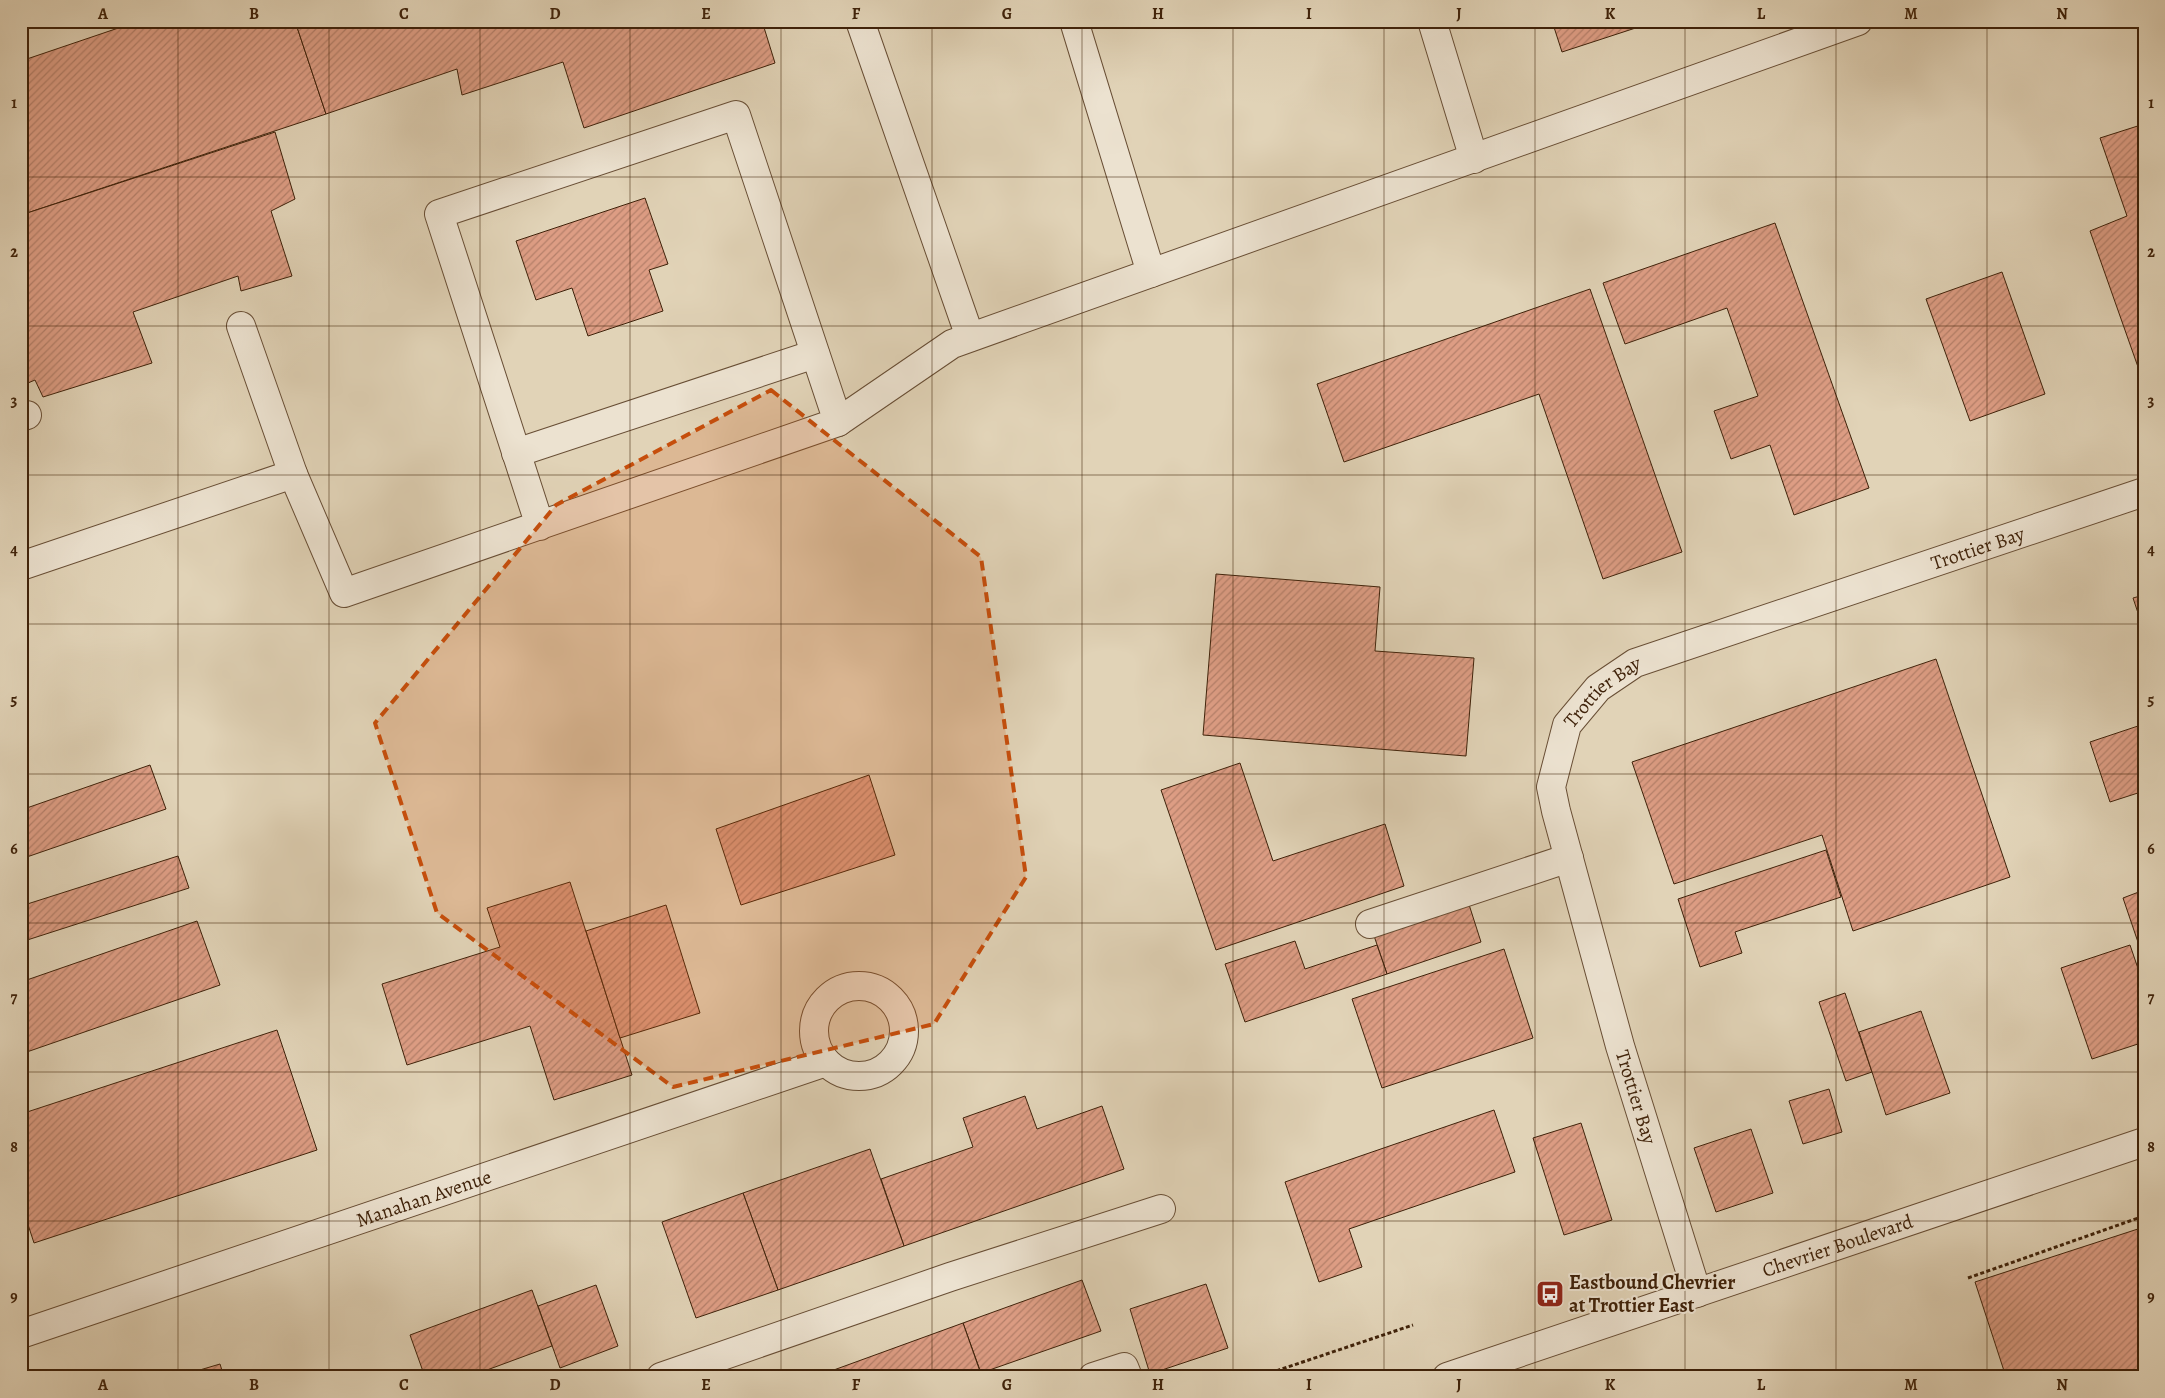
<svg xmlns="http://www.w3.org/2000/svg" width="2165" height="1398" viewBox="0 0 2165 1398" font-family="Alegreya,serif">
	<style>
		.building { fill: url(#building-hatch); stroke: #3f220a }
		.lines { fill: none; stroke-linecap: round; stroke-linejoin: round }
		.minor-casing { stroke: #684e35; stroke-width: 30 }
		.path { stroke: #3f220a; stroke-width: 3; stroke-dasharray: 4 2.5; stroke-linecap: butt }
		.minor { stroke: #ece2d0; stroke-width: 28 }
		.marked { fill: #c64e0c; fill-opacity: 0.2; stroke: #c64e0c; stroke-width: 4; stroke-dasharray: 10 6; stroke-linejoin: round }
		.grid { fill: none; stroke: #3f220a; stroke-width: 1; stroke-opacity: 0.55 }
		.labels { text-anchor: middle; dominant-baseline: central; stroke-width: 4; stroke-linejoin: round; paint-order: stroke }
		.street-label { font-size: 20px; fill: #3f220a; stroke: #ece2d0 }
		.poi-label { font-size: 20px; font-weight: bold; fill: #3f220a; stroke: #ece2d0; text-anchor: start }
		.neatline { fill: none; stroke: #3f220a; stroke-width: 2 }
		.grid-label { font-size: 16px; text-anchor: middle; font-weight: bold; fill: #3f220a }
	</style>
	<defs>
		<pattern id="building-hatch" width="6" height="6" patternUnits="userSpaceOnUse" patternTransform="scale(1.25)"><rect width="6" height="6" fill="#dd9d84"/><path d="M-1 1l2-2M0 6l6-6M5 7l2-2" fill="none" stroke="#b5806a"/></pattern>
	</defs>
	<rect width="100%" height="100%" fill="#e1d3b7"/>
	<filter id="stains"><feTurbulence type="fractalNoise" baseFrequency=".004" numOctaves="4"/><feColorMatrix values="0 0 0 0 .2 0 0 0 0 .09 0 0 0 0 .02 0 0 0 .5 -.17"/></filter>
	<radialGradient id="worn" r=".72"><stop offset=".6" stop-color="#630" stop-opacity="0"/><stop offset="1" stop-color="#630" stop-opacity=".3"/></radialGradient>
	<g class="building">
		<polygon points="139,21 295,21 326,114 21,215 21,61"/>
		<polygon points="295,21 762,21 775,63 584,128 563,62 462,95 457,69 326,114"/>
		<polygon points="1552,21 1657,21 1562,52"/>
		<polygon points="2144,124 2144,365 2138,367 2090,231 2127,216 2100,138"/>
		<polygon points="275,132 295,199 271,211 292,276 241,291 238,276 133,312 152,363 43,397 35,380 21,386 21,215"/>
		<polygon points="645,198 668,264 649,270 663,311 588,336 572,288 536,300 516,241"/>
		<polygon points="1775,223 1869,488 1794,515 1770,445 1731,459 1714,411 1758,396 1727,308 1625,344 1603,283"/>
		<polygon points="2002,272 2045,394 1970,421 1926,299"/>
		<polygon points="1590,289 1682,552 1603,579 1539,394 1344,462 1317,384"/>
		<polygon points="1216,574 1380,587 1375,651 1474,658 1466,756 1203,735"/>
		<polygon points="2144,595 2144,631 2133,598"/>
		<polygon points="1936,659 2010,877 1853,931 1822,835 1674,884 1632,762"/>
		<polygon points="2144,724 2144,791 2110,802 2090,742"/>
		<polygon points="1240,763 1273,861 1385,824 1404,886 1216,950 1161,790"/>
		<polygon points="150,765 166,809 21,859 21,810"/>
		<polygon points="869,775 895,855 741,905 716,829"/>
		<polygon points="1826,850 1841,897 1735,932 1742,953 1700,967 1678,899"/>
		<polygon points="178,856 189,888 21,942 21,906"/>
		<polygon points="570,882 632,1075 554,1100 530,1026 407,1065 382,984 500,947 487,908"/>
		<polygon points="2144,890 2144,953 2142,954 2123,898"/>
		<polygon points="1465,892 1481,942 1387,974 1370,924"/>
		<polygon points="666,905 700,1013 620,1038 586,931"/>
		<polygon points="197,921 220,985 21,1054 21,982"/>
		<polygon points="1295,941 1305,969 1377,945 1387,974 1245,1022 1225,964"/>
		<polygon points="2130,945 2144,986 2144,1042 2092,1059 2061,968"/>
		<polygon points="1504,949 1533,1038 1382,1088 1352,999"/>
		<polygon points="1845,993 1872,1072 1846,1081 1819,1002"/>
		<polygon points="1921,1011 1950,1093 1886,1115 1859,1032"/>
		<polygon points="277,1030 317,1150 34,1243 21,1203 21,1114"/>
		<polygon points="1829,1089 1842,1132 1803,1144 1789,1101"/>
		<polygon points="1025,1096 1037,1129 1102,1106 1124,1169 904,1246 881,1179 973,1147 963,1118"/>
		<polygon points="1494,1110 1515,1172 1349,1229 1362,1267 1319,1282 1285,1182"/>
		<polygon points="1581,1123 1612,1220 1564,1235 1533,1138"/>
		<polygon points="1751,1129 1773,1193 1716,1212 1694,1148"/>
		<polygon points="870,1149 904,1246 778,1290 743,1193"/>
		<polygon points="743,1193 778,1290 696,1318 662,1222"/>
		<polygon points="2144,1227 2144,1377 2006,1377 1975,1282"/>
		<polygon points="1082,1280 1101,1331 981,1373 963,1323"/>
		<polygon points="1206,1284 1228,1348 1150,1374 1130,1309"/>
		<polygon points="596,1285 618,1346 560,1368 538,1306"/>
		<polygon points="532,1290 552,1346 468,1377 425,1377 410,1335"/>
		<polygon points="963,1323 982,1377 833,1377 831,1371"/>
		<polygon points="220,1364 224,1377 181,1377 193,1372"/>
	</g>
	<g class="lines">
		<defs>
			<g id="minor">
				<polyline points="860,21 970,337"/>
				<polyline points="1074,21 1151,273"/>
				<polyline points="1432,21 1474,159"/>
				<polyline points="241,326 293,474"/>
				<polyline points="21,417 27,415"/>
				<polyline points="838,422 952,344 1858,21"/>
				<polyline points="516,453 815,354"/>
				<polyline points="21,566 293,474 344,593 838,422 736,115 439,214 540,526"/>
				<polyline points="1370,924 1569,858"/>
				<circle cx="859" cy="1031" r="45"/>
				<path id="s1" d="M1697,1293L1620,1046L1556,811L1551,787L1567,725L1598,688L1635,663L2144,492"/>
				<path id="s2" d="M21,1334L826,1062"/>
				<polyline points="661,1377 950,1277 1161,1209"/>
				<polyline points="1093,1377 1124,1367 1128,1377"/>
				<path id="s3" d="M1447,1377L2144,1142"/>
			</g>
		</defs>
		<use href="#minor" class="minor-casing"/>
		<g class="path">
			<polyline points="1968,1278 2144,1216"/>
			<polyline points="1258,1377 1413,1325"/>
		</g>
		<use href="#minor" class="minor"/>
	</g>
	<path class="marked" d="M771,390L981,557L1026,877L934,1024L673,1087L437,913L375,723L556,505Z"/>
	<path class="grid" d="M178,21V1377M329,21V1377M480,21V1377M630,21V1377M781,21V1377M932,21V1377M1082,21V1377M1233,21V1377M1384,21V1377M1535,21V1377M1685,21V1377M1836,21V1377M1987,21V1377M21,177H2144M21,326H2144M21,475H2144M21,624H2144M21,774H2144M21,923H2144M21,1072H2144M21,1221H2144"/>
	<defs>
		<symbol id="bus-square" viewBox="-11 -11 22 22"><rect x="-9" y="-9" width="18" height="18" rx="4" fill="#8f2418" stroke="#ece2d0"/><path d="M-5-6H5V4H4V6H2V4H-2V6H-4V4H-5ZM-3.5-4V0h7V-4ZM-3.5 1.2v1.5H-2V1.2ZM2 1.2v1.5H3.5V1.2Z" fill="#fff"/></symbol>
	</defs>
	<g fill-rule="evenodd">
		<use href="#bus-square" x="1534" y="1278" width="32" height="32"/>
	</g>
	<g class="labels">
		<g class="street-label">
			<text stroke="none"><textPath href="#s1" startOffset="1045">Trottier Bay</textPath></text>
			<text stroke="none"><textPath href="#s1" startOffset="640">Trottier Bay</textPath></text>
			<text transform="translate(1636 1097) rotate(73)">Trottier Bay</text>
			<text stroke="none"><textPath href="#s2" startOffset="425">Manahan Avenue</textPath></text>
			<text stroke="none"><textPath href="#s3" startOffset="412">Chevrier Boulevard</textPath></text>
		</g>
		<g class="poi-label">
			<text x="1569" y="1282">Eastbound Chevrier<tspan x="1569" dy="23">at Trottier East</tspan></text>
		</g>
	</g>
	<rect width="2165" height="1398" fill="none" stroke="#e1d3b7" stroke-width="55"/>
	<rect x="28" y="28" width="2110" height="1342" class="neatline"/>
	<g class="grid-label">
		<text x="103" y="19">A</text>
		<text x="254" y="19">B</text>
		<text x="404" y="19">C</text>
		<text x="555" y="19">D</text>
		<text x="706" y="19">E</text>
		<text x="856" y="19">F</text>
		<text x="1007" y="19">G</text>
		<text x="1158" y="19">H</text>
		<text x="1309" y="19">I</text>
		<text x="1459" y="19">J</text>
		<text x="1610" y="19">K</text>
		<text x="1761" y="19">L</text>
		<text x="1911" y="19">M</text>
		<text x="2062" y="19">N</text>
		<text x="14" y="108">1</text>
		<text x="2151" y="108">1</text>
		<text x="14" y="257">2</text>
		<text x="2151" y="257">2</text>
		<text x="14" y="406">3</text>
		<text x="2151" y="406">3</text>
		<text x="14" y="555">4</text>
		<text x="2151" y="555">4</text>
		<text x="14" y="705">5</text>
		<text x="2151" y="705">5</text>
		<text x="14" y="854">6</text>
		<text x="2151" y="854">6</text>
		<text x="14" y="1003">7</text>
		<text x="2151" y="1003">7</text>
		<text x="14" y="1152">8</text>
		<text x="2151" y="1152">8</text>
		<text x="14" y="1302">9</text>
		<text x="2151" y="1302">9</text>
		<text x="103" y="1390">A</text>
		<text x="254" y="1390">B</text>
		<text x="404" y="1390">C</text>
		<text x="555" y="1390">D</text>
		<text x="706" y="1390">E</text>
		<text x="856" y="1390">F</text>
		<text x="1007" y="1390">G</text>
		<text x="1158" y="1390">H</text>
		<text x="1309" y="1390">I</text>
		<text x="1459" y="1390">J</text>
		<text x="1610" y="1390">K</text>
		<text x="1761" y="1390">L</text>
		<text x="1911" y="1390">M</text>
		<text x="2062" y="1390">N</text>
	</g>
	<rect width="100%" height="100%" filter="url(#stains)"/>
	<rect width="100%" height="100%" fill="url(#worn)"/>
</svg>
